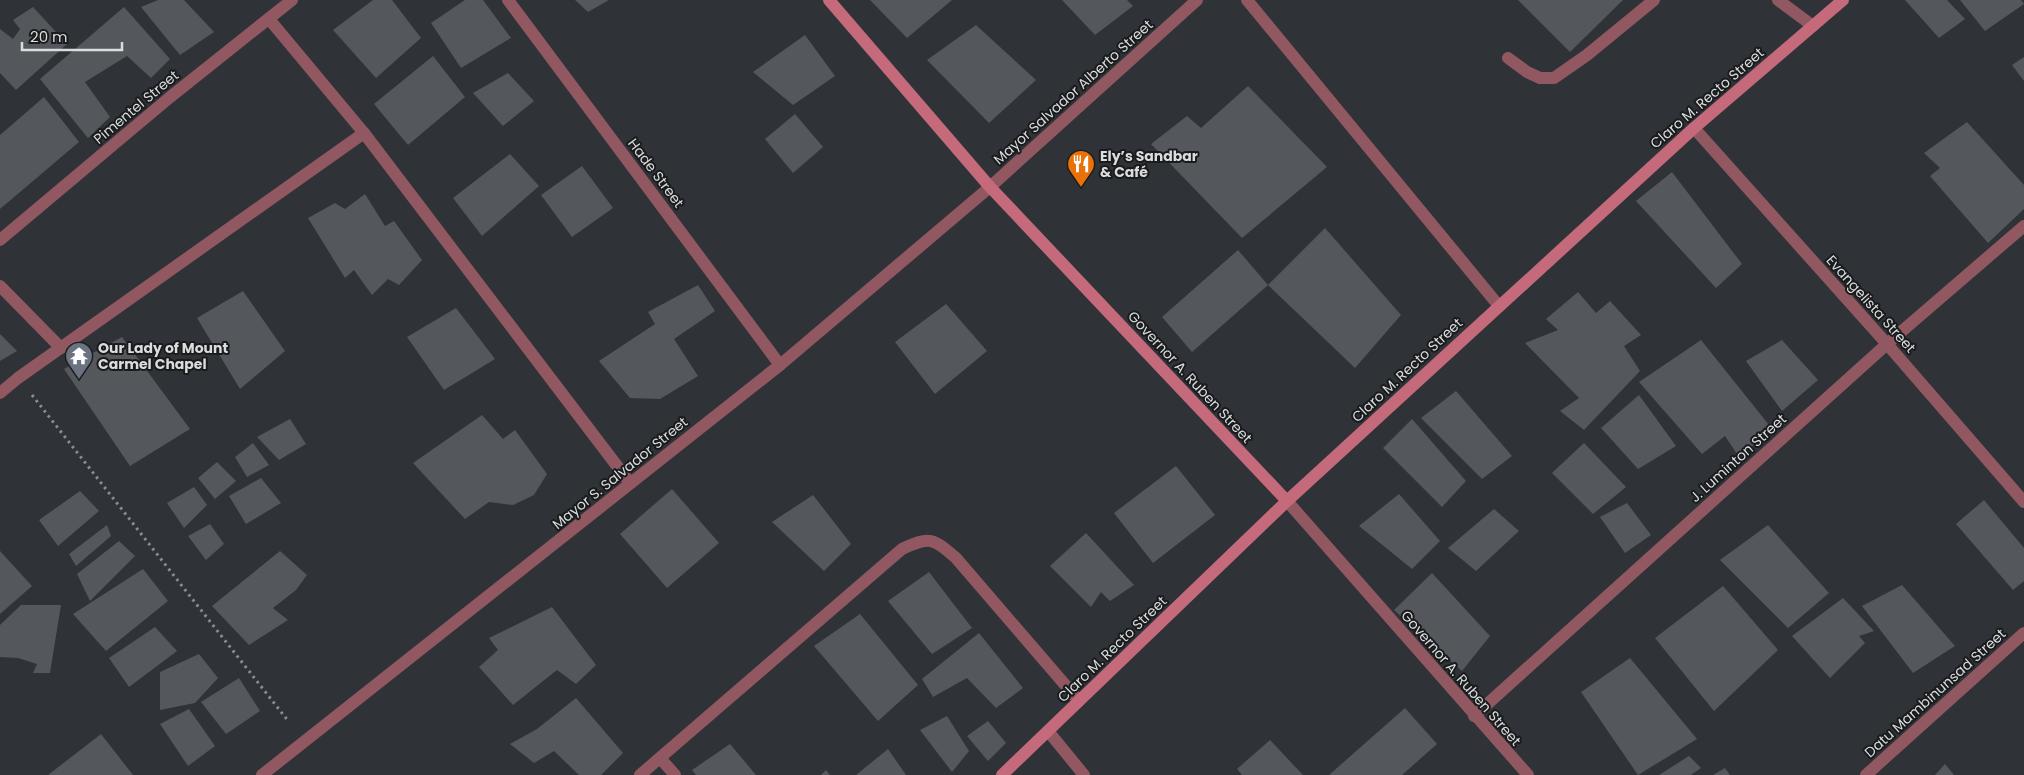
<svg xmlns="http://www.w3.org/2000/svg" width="2024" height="775" viewBox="0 0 2024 775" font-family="Poppins,sans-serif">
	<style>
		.building { fill: #54575b }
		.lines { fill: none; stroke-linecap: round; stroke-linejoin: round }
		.path { stroke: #8a8d90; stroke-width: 3; stroke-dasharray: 2.5 4; stroke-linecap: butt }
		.service { stroke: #915861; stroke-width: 12 }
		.minor { stroke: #915861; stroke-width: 12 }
		.tertiary { stroke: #915861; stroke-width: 12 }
		.secondary { stroke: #c46a7b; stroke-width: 12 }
		.labels { text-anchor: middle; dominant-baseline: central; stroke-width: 4; stroke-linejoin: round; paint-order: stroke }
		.street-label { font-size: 14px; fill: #dadcde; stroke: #191b1c }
		.poi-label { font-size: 14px; font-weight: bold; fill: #dadcde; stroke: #191b1c; text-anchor: start }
	</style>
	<rect width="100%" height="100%" fill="#2f3337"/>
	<g class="building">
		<polygon points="158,0 184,0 214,32 180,55 141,7"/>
		<polygon points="373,0 392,0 421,38 376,78 333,30"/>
		<polygon points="465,0 483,0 511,38 461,68 431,23"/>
		<polygon points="575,0 609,0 588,12"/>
		<polygon points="870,0 952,0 907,38"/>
		<polygon points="1062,0 1127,0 1133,6 1095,35"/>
		<polygon points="1518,0 1623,0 1570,52"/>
		<polygon points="1905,0 1947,0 1965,19 1939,38"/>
		<polygon points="1960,0 2021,0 2024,4 1985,31"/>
		<polygon points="33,7 67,44 16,90 0,73 0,29 13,39 20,29 13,20"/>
		<polygon points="124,7 170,59 151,78 127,56 85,82 110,117 88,138 40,79"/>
		<polygon points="976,25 1036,80 989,123 927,60"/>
		<polygon points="805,35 835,76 793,105 753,72"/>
		<polygon points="433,56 465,97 408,145 374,104"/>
		<polygon points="2024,57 2024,81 2012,65"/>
		<polygon points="508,73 534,101 503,126 473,93"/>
		<polygon points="1248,86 1327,167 1242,238 1151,144 1187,116 1201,128"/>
		<polygon points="44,97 79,142 0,209 0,135"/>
		<polygon points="795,114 823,147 793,173 765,139"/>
		<polygon points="1967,122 2024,185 2024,209 1988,243 1930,176 1940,168 1924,153"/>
		<polygon points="510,154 539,186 482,236 453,198"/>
		<polygon points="582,166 613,208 572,237 541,195"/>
		<polygon points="1672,172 1742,264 1716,288 1636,201"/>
		<polygon points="365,194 385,226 394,221 422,260 399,285 388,279 372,295 354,270 345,278 308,218 335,203 345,209"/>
		<polygon points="1325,228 1401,315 1355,368 1268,285"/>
		<polygon points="1238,250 1268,285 1192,352 1162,317"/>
		<polygon points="698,285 715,311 674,339 698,376 660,399 630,398 599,361 655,324 648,312"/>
		<polygon points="243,291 285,351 240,389 197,318"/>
		<polygon points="1578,292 1596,313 1610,301 1641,335 1624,346 1640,371 1584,430 1560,411 1579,398 1525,343 1558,330 1546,319"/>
		<polygon points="946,304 987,351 935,394 895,342"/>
		<polygon points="456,308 495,359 444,390 407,337"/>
		<polygon points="0,334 17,351 0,361"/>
		<polygon points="122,337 190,429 130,466 64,369"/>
		<polygon points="1701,340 1773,430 1739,457 1725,436 1702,454 1639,382"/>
		<polygon points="1782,340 1818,380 1782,411 1746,361"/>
		<polygon points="1456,391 1512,456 1482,479 1421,418"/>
		<polygon points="1639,395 1676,446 1638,469 1601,428"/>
		<polygon points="482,415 503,439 515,430 547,474 534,495 513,505 489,502 465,519 413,463"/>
		<polygon points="290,419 306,444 279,460 257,437"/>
		<polygon points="1412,419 1466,481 1442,507 1383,448"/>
		<polygon points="253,443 269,465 247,477 235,457"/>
		<polygon points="1584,443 1626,487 1593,514 1552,473"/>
		<polygon points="217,462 236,481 215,499 198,478"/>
		<polygon points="1176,466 1215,515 1153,563 1114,513"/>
		<polygon points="261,478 281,503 246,524 229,496"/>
		<polygon points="194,487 207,505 184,528 167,503"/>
		<polygon points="672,489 719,543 667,588 620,534"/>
		<polygon points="80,491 99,511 58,546 39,520"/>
		<polygon points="1399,494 1440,541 1412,569 1359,526"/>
		<polygon points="813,495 851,544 824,571 772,522"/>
		<polygon points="1984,500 2024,548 2024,581 2013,590 1956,524"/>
		<polygon points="1627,503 1651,535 1625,553 1600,517"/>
		<polygon points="1494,509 1519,531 1476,571 1448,548"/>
		<polygon points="210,524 224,544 206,560 188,536"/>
		<polygon points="107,525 111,536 76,566 69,554"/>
		<polygon points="1768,525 1829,593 1788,628 1720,560"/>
		<polygon points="1086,533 1134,585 1110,601 1101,592 1091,607 1050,566"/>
		<polygon points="119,541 135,556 90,601 77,574"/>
		<polygon points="0,551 32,586 0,614"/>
		<polygon points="280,551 307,575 296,590 273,608 288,620 249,645 212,606"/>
		<polygon points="143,569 168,601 106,651 73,614"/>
		<polygon points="929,572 972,628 932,654 888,601"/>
		<polygon points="1432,573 1490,636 1462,671 1394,610"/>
		<polygon points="1902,585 1955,646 1913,673 1862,606"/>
		<polygon points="1723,586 1778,650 1714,711 1655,638"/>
		<polygon points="1843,598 1874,631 1859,636 1865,643 1830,678 1792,636"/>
		<polygon points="21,605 61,605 50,673 33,673 37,664 18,658 0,657 0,625"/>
		<polygon points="552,607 596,665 576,684 557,670 513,705 479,667 498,650 489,638"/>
		<polygon points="860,614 918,685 878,721 814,646"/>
		<polygon points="155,627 177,651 129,687 109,658"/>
		<polygon points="979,633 1023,688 996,708 967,678 933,697 922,679"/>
		<polygon points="199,654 218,678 195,703 160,710 160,672"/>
		<polygon points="1630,658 1697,739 1638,775 1581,692"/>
		<polygon points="239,678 260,711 226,734 201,702"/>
		<polygon points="576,698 623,753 601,775 579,775 554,751 534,763 510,744 537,729"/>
		<polygon points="1405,708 1437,744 1402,775 1329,775"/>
		<polygon points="189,709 215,746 188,766 160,724"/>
		<polygon points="947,716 969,751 952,772 920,730"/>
		<polygon points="988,721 1006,743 988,761 967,736"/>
		<polygon points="101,734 133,775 48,775"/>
		<polygon points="1270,740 1303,775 1242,775 1237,769"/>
		<polygon points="730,744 756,775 696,775 692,770"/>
		<polygon points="888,749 906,775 856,775"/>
		<polygon points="1689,756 1701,768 1691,775 1659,775"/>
		<polygon points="1945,764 1954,775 1935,775"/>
		<polygon points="1725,768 1730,775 1713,775"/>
		<polygon points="826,770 830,775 821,775"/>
	</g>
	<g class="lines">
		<polyline class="path" points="32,395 289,722"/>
		<g class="service">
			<polyline points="1778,0 1813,26"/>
			<polyline points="1508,58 1527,72 1540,78 1554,78 1587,55 1654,0"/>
		</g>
		<g class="minor">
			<polyline points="508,0 780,365"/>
			<polyline points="1247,0 1499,306"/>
			<polyline points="269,19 364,133 630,483"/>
			<polyline points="1694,128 1887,344 2024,502"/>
			<polyline points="0,240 169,98 292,0"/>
			<polyline points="0,286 61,348"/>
			<polyline points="0,393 18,378 364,133"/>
			<polyline points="1474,716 1887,344 2024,226"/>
			<polyline points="1048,731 1084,775"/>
			<polyline points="660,758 675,775"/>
			<polyline points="262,775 780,365 990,187 1197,0"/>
			<path d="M640,775L902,549C930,536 933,538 956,558L1079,701"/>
			<polyline points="1866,775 2024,633"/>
		</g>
		<polyline class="tertiary" points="1287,501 1528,775"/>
		<g class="secondary">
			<polyline points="829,0 990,187 1287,501"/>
			<polyline points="1002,775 1287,501 1694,128 1843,0"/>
		</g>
	</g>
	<defs>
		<symbol id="restaurant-pin" viewBox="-11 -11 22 30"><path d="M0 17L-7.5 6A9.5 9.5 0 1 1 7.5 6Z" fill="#e8710a" stroke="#191b1c"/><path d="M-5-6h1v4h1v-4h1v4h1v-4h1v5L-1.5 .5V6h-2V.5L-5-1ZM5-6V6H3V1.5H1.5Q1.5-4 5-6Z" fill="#fff"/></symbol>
		<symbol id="temple-pin" viewBox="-11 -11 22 30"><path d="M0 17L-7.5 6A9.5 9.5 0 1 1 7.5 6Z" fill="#6b7280" stroke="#191b1c"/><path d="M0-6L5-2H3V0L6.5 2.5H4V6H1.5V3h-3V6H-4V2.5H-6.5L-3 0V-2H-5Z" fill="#fff"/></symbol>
	</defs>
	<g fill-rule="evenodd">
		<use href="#restaurant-pin" x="1065" y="148" width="32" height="43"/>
		<use href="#temple-pin" x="63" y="340" width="32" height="43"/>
	</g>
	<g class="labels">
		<g class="street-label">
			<text transform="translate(1073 92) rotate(-42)">Mayor Salvador Alberto Street</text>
			<text transform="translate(1707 98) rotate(-41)">Claro M. Recto Street</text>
			<text transform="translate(136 107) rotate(-40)">Pimentel Street</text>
			<text transform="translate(656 173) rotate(53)">Hade Street</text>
			<text transform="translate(1871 304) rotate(48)">Evangelista Street</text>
			<text transform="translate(1407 370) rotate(-43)">Claro M. Recto Street</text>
			<text transform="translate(1190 377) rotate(47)">Governor A. Ruben Street</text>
			<text transform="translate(1738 458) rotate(-42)">J. Luminton Street</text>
			<text transform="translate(620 473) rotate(-39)">Mayor S. Salvador Street</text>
			<text transform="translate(1112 649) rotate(-44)">Claro M. Recto Street</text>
			<text transform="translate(1461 678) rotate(49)">Governor A. Ruben Street</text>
			<text transform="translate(1935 693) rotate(-42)">Datu Mambinunsad Street</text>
		</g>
		<g class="poi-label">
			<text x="1100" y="156">Ely’s Sandbar<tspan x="1100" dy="16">&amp; Café</tspan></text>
			<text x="98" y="348">Our Lady of Mount<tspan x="98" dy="16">Carmel Chapel</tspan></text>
		</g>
	</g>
	<path d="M22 42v8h100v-8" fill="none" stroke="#dadcde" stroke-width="2.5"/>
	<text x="30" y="42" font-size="15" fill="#dadcde" stroke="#191b1c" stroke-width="4" paint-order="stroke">20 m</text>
</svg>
